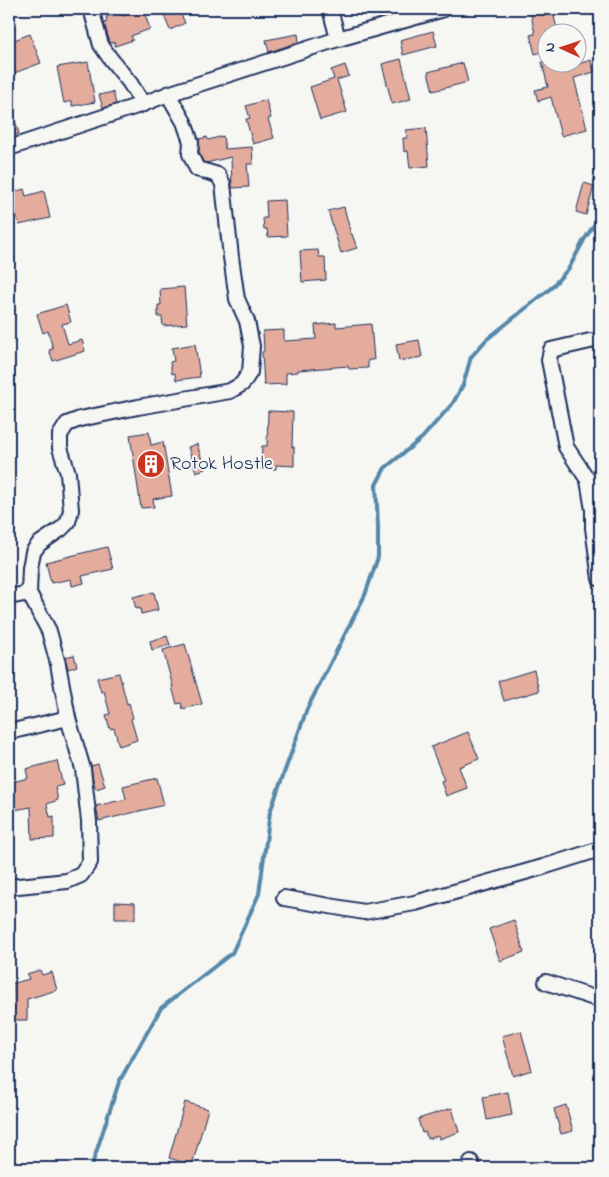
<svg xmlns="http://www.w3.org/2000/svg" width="609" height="1177" viewBox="0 0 609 1177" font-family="'Indie Flower',sans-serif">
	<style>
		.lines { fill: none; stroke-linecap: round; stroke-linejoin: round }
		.stream { stroke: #58a; stroke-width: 4 }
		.building { fill: #e4ac9c; stroke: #1b2f5e }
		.street-casing { stroke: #1b2f5e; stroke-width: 18 }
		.street { stroke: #f6f6f2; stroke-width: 14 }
		.labels { text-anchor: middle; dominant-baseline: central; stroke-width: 4; stroke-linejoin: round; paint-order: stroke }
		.poi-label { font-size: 20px; fill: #1b2f5e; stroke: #f6f6f2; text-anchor: start }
	</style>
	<rect width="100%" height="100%" fill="#f6f6f2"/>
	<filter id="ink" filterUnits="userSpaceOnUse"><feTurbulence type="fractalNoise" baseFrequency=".02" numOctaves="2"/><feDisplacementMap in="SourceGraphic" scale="10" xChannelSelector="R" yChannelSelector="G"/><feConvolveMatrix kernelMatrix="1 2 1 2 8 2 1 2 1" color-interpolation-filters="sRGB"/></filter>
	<g filter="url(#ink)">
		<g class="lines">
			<polyline class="stream" points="91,1168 119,1082 161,1008 232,953 259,894 270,812 307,709 365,595 378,557 378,526 376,485 385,468 422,438 453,403 463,385 471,357 486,340 551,288 569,268 584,240 600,216"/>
		</g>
		<g class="building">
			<polygon points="143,9 150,29 131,36 133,40 115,46 114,42 110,43 104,23 107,22 106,17 121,12 123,16"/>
			<polygon points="536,9 552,9 558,32 546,32 546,51 535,54 530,35 535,34 530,10"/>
			<polygon points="179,10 185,23 170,30 164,16"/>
			<polygon points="433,31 437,46 403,55 400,40"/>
			<polygon points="30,34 41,63 9,75 9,42"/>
			<polygon points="298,34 299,42 269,52 266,40"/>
			<polygon points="401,59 411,99 392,104 382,64"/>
			<polygon points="591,60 594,72 574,78 587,129 561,136 551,97 538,101 535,90 548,87 542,62 568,62 569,67"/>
			<polygon points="88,62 95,102 72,106 72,101 64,103 57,67"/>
			<polygon points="463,63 468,82 433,91 428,72"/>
			<polygon points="345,65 349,76 337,80 347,112 320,120 310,87 334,79 331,70"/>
			<polygon points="113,92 116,104 103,108 99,95"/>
			<polygon points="266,100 271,118 268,119 274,138 253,144 246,119 250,118 246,106"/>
			<polygon points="11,107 19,134 9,137 9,108"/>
			<polygon points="426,128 429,166 410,168 408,151 404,152 403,138 407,138 406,130"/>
			<polygon points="223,136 225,149 252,147 253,164 247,164 249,187 232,188 231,157 206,163 203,162 199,152 199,139 207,137 208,140"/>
			<polygon points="584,183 594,186 586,215 576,212"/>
			<polygon points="24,189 26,196 44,191 50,218 19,225 11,193"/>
			<polygon points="285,200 287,236 268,237 267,229 264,229 263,218 267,218 266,201"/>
			<polygon points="344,207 351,234 352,234 357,248 341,253 328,211"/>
			<polygon points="318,250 319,257 325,257 326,280 302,282 300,251"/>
			<polygon points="184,287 187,324 163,326 162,317 158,317 158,305 161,305 160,289"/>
			<polygon points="66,305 71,322 62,324 68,344 82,340 85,351 53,361 49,350 53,349 48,331 43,333 37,314"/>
			<polygon points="336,323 336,327 371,324 374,360 368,360 368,368 349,369 348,366 298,370 298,372 286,373 286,384 264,385 262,352 264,351 263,331 284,330 284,341 316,339 315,325"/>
			<polygon points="419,340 422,357 399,361 396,344"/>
			<polygon points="195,344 200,377 176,380 175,373 172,374 170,362 174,361 172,348"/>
			<polygon points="268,411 293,412 292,447 294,447 294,466 276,465 276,469 261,469 262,446 267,446"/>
			<polygon points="149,432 151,445 163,442 172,496 153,499 154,507 141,508 130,435"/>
			<polygon points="197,444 205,469 196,472 188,447"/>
			<polygon points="107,547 113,569 82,576 84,583 72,586 71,579 51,583 46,562"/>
			<polygon points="154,592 158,610 141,614 140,608 136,609 133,597"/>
			<polygon points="167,636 170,645 152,650 150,641"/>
			<polygon points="185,644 202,704 183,709 181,703 177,704 172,687 173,687 163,650"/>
			<polygon points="74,655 77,666 68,669 65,657"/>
			<polygon points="534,670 539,691 504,701 498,681"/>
			<polygon points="119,673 127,704 129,703 133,718 131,719 137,740 119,746 114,728 110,729 106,715 110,714 104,691 101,692 97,678"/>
			<polygon points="468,732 479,759 459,767 467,788 446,796 441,781 444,780 431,747"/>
			<polygon points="57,761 63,785 55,787 58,800 47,804 50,817 54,816 54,838 32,839 31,807 9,811 9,783 28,778 26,769"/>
			<polygon points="98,764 105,786 96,789 93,780 91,766"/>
			<polygon points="157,778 164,805 99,821 96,806 126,799 123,786"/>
			<polygon points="115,902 135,903 135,919 115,919"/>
			<polygon points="514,920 524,952 500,961 489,929"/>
			<polygon points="40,970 42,975 52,972 57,990 27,999 27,1020 9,1020 9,990 13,989 11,984 29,979 27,974"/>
			<polygon points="521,1031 532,1070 513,1076 502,1036"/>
			<polygon points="508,1092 512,1115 487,1120 483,1097"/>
			<polygon points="185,1102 208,1109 192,1165 169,1158"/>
			<polygon points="566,1105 573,1131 561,1134 554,1109"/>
			<polygon points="452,1108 459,1132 439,1139 438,1136 428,1139 425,1132 422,1133 418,1119"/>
		</g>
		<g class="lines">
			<defs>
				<g id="street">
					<polyline points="91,9 101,45 110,58 130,83 143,104"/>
					<polyline points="330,9 338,39"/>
					<polyline points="9,148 143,104 168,94 338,39 444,9"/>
					<polyline points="590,341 551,350 549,360 566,447 588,480 593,510 593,528 600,579"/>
					<polyline points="9,597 29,593"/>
					<polyline points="9,732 68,718"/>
					<polyline points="9,887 67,881 81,875 90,862 89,821 83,769 68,718 58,664 49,631 29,593 30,568 33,552 39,544 61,529 68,522 71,510 68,473 60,448 60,435 67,424 80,419 138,407 230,391 242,384 250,372 252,346 247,321 237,299 231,257 223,184 218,175 197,169 190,154 191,142 184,122 168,94"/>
					<polyline points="284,898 364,912 415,903 543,867 600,849"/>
					<polyline points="546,982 600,1000"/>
					<polyline points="471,1162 473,1168"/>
				</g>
			</defs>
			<use href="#street" class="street-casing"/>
			<use href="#street" class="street"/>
		</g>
	</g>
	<defs>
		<symbol id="building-disc" viewBox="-11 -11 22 22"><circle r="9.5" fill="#c8321e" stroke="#f6f6f2"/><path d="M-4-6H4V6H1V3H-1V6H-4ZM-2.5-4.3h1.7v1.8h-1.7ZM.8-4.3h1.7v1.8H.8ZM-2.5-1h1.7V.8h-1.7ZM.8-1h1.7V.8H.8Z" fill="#fff"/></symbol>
	</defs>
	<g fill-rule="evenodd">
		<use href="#building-disc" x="135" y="448" width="32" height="32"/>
	</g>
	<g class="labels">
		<g class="poi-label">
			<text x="170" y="464">Rotok Hostle</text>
		</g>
	</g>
	<rect width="609" height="1177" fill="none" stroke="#f6f6f2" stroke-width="30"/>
	<rect x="15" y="15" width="579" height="1147" fill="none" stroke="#1b2f5e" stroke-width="2" filter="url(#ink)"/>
	<g transform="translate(562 48) rotate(273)"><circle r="24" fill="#f6f6f2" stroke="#9ea6b7"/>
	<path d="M0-4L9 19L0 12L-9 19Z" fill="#c8321e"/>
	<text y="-8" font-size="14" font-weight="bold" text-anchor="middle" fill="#1b2f5e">N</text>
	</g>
</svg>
